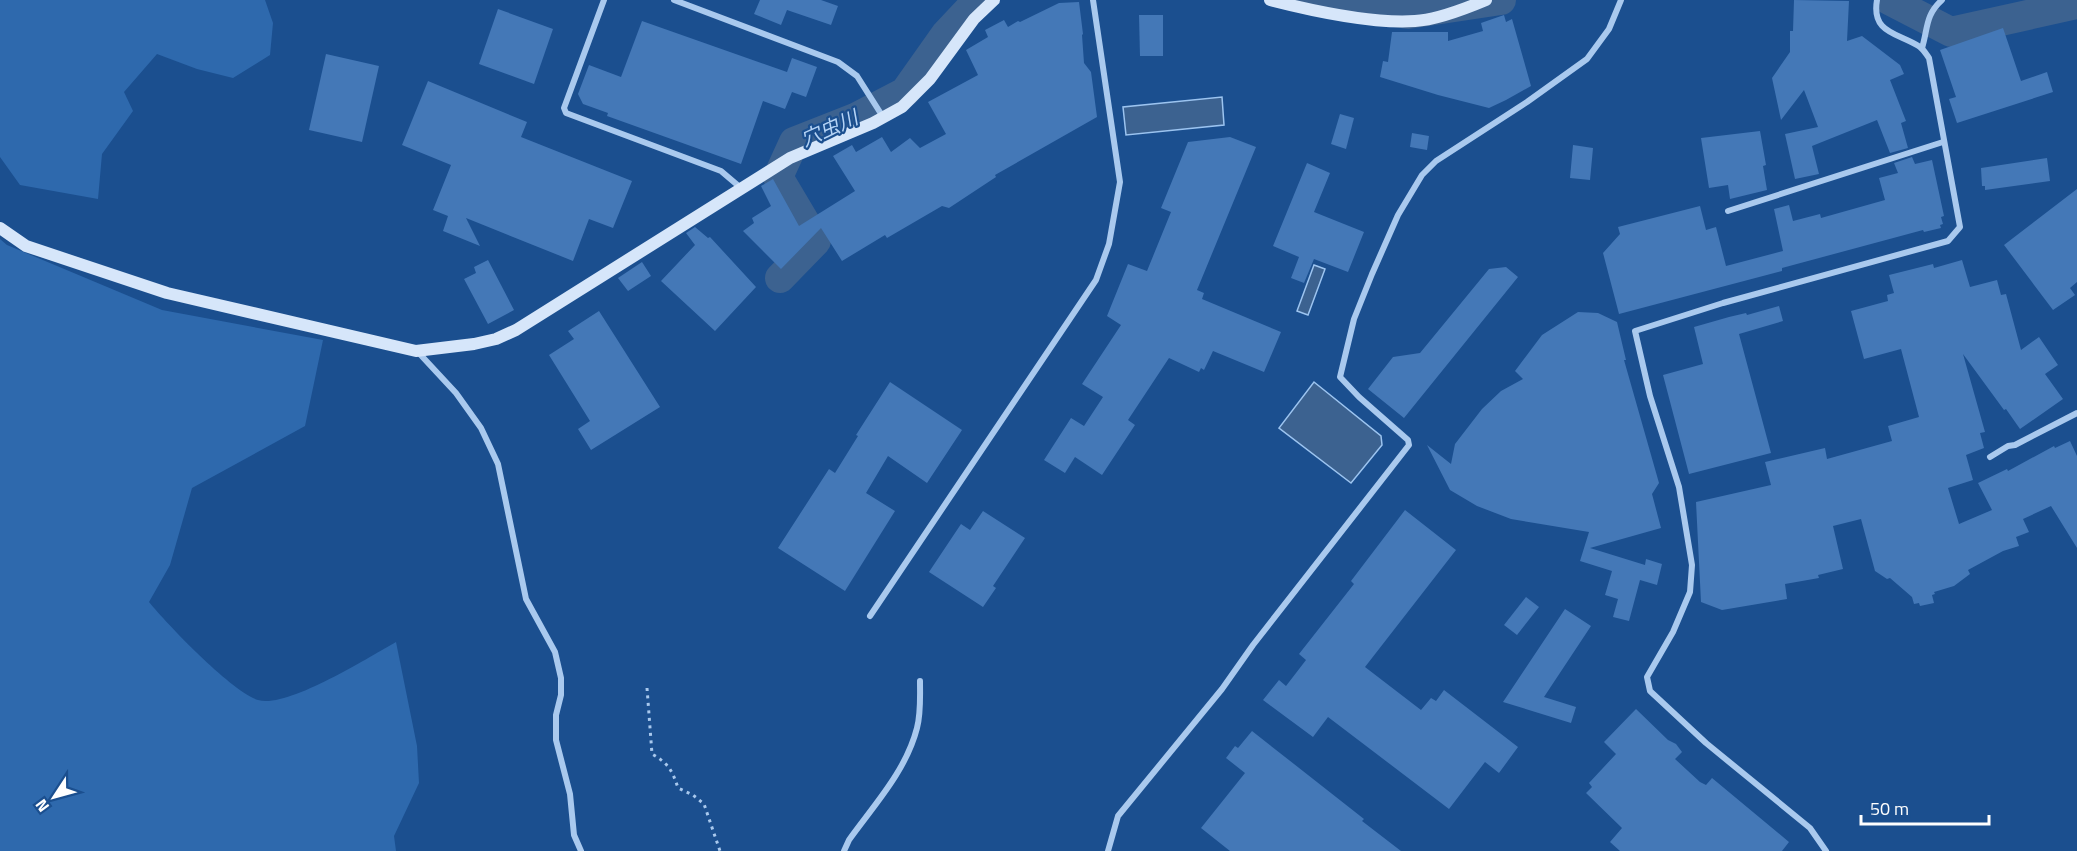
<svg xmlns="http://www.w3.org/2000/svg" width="2077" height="851" viewBox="0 0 2077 851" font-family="'Titillium Web','Noto Sans JP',sans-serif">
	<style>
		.green { fill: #2e69ad }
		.water { fill: #3c6290; stroke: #9cc4f0; stroke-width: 1.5 }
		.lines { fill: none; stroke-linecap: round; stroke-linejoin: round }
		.river { stroke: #3c6290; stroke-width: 30 }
		.building { fill: #4478b7 }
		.path { stroke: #a9c9ee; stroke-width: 3; stroke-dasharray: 3 4.5; stroke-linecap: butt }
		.street { stroke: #a9c9ee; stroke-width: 6 }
		.secondary { stroke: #d6e6fa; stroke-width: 12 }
		.labels { text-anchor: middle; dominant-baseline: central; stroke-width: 4.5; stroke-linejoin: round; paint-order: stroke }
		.water-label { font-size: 20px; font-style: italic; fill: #b5d3f5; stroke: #1b4f8f }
	</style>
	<rect width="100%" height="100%" fill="#1b4f8f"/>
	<g class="green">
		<polygon points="0,0 265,0 273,23 270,55 233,78 197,69 157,54 124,92 133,111 102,154 98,199 20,185 0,157"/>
		<path d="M0,239L7,245L162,310L323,340L305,426L192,488L170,565L149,602C168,625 231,691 258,700C287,709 369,657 396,642L417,746L419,783L394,836L396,851H0Z"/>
	</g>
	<g class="water">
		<polygon points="1222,97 1224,125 1126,135 1123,107"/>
		<polygon points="1314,265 1325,269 1308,315 1297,311"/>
		<polygon points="1314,382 1381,436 1382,445 1351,483 1279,428"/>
	</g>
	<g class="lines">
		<g class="river">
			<polyline points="1310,0 1408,14 1501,0"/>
			<polyline points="1889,0 1951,32 2077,4"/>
			<polyline points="780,278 816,241 778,177 794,142 855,118 905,92 946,34 978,0"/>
		</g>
	</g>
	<g class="building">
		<polygon points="760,0 821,0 838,6 831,25 787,10 781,25 754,14"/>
		<polygon points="1794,0 1849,1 1847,41 1862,36 1900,65 1904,74 1890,80 1906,121 1901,123 1908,148 1890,153 1877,120 1812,146 1819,174 1795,179 1785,134 1818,127 1804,90 1781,120 1772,78 1790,52 1790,31 1793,31"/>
		<polygon points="1079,2 1083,34 1082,35 1084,63 1091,72 1097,117 995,175 996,177 949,208 942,206 887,238 885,235 842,261 821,228 781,269 743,231 754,223 752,218 771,206 761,186 773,179 799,226 855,191 833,156 852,145 856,152 882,137 891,152 910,138 920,148 946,134 928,102 978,75 966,50 988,37 985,30 1004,20 1008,27 1018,21 1020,22 1059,3"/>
		<polygon points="498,9 553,29 534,84 479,64"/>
		<polygon points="1139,15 1163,15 1163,56 1140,56"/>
		<polygon points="1504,15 1506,22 1512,19 1531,86 1506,100 1489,108 1438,95 1380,77 1383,61 1388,62 1392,32 1448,32 1448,41 1483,31 1481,23"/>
		<polygon points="642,21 787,72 792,58 817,67 806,97 792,92 785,109 763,101 741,164 607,116 608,113 583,104 578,94 589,65 621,77"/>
		<polygon points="2003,28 2021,81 2047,72 2053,92 1957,123 1949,99 1956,97 1940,50"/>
		<polygon points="326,54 379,66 362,142 309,130"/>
		<polygon points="428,81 527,122 521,137 632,181 613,228 589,219 573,261 466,218 480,246 443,231 448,216 433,210 451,165 402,145"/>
		<polygon points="1340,114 1354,118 1346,149 1331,144"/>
		<polygon points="1760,131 1766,165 1763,166 1767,190 1730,199 1728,185 1709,188 1701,138"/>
		<polygon points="1412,133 1429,136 1427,150 1410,147"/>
		<polygon points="1230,137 1256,147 1197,290 1204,293 1202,299 1281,332 1264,372 1213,351 1204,370 1201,368 1199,372 1169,358 1128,420 1135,425 1102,475 1075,457 1065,473 1044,460 1071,418 1084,426 1103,397 1082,384 1121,325 1107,316 1128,264 1147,271 1171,212 1161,208 1188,142"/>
		<polygon points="1573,145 1593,148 1590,180 1570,178"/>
		<polygon points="1912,157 1915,164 1932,160 1944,216 1941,217 1943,224 1940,225 1941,228 1924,232 1923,230 1782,268 1782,271 1619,314 1603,253 1620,234 1618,227 1700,206 1706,230 1716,227 1726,266 1783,251 1774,209 1789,205 1793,221 1820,214 1821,218 1885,200 1879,178 1898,173 1894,163"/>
		<polygon points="2047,158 2050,181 1985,190 1985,186 1982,186 1981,168"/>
		<polygon points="1307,163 1330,173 1314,212 1364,232 1348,272 1314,259 1304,283 1291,278 1299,257 1273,246"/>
		<polygon points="2077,189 2077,282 2070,288 2075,295 2053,310 2004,245"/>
		<polygon points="695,227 708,238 710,237 756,287 715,331 661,281 695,245 686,233"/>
		<polygon points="488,260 514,310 488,324 464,279 476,273 474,267"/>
		<polygon points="1962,260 1970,287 1997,280 2001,295 2006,294 2021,350 2039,337 2058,365 2045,374 2063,399 2020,429 2006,409 2004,410 1963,354 1985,432 1980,433 1984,448 1966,455 1973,480 1948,488 1959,524 1992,510 1978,483 2007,469 2008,471 2054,446 2055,448 2070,441 2077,456 2077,548 2051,506 2023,519 2029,532 2016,537 2019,546 2003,551 1968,570 1970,574 1954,586 1934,592 1935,594 1932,595 1934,603 1920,606 1919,603 1914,604 1912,597 1890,578 1887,579 1875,571 1861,519 1833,526 1843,569 1818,575 1819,578 1785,584 1787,599 1722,610 1701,602 1696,502 1771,485 1765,462 1825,448 1827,459 1892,441 1888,426 1919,417 1901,349 1864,359 1851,311 1888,301 1887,295 1894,293 1889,275 1933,264 1934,268"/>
		<polygon points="642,262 651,276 628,291 618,278"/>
		<polygon points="1506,267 1518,277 1404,418 1368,389 1393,357 1420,353 1489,269"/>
		<polygon points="1779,306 1783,321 1739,334 1771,453 1689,474 1663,375 1703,364 1694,327 1729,317 1746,313 1747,315"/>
		<polygon points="599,311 660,407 591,450 578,429 590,421 549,355 574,339 568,331"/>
		<polygon points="1578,312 1598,313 1617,322 1626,360 1624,360 1659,483 1652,494 1661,528 1590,548 1645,565 1646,559 1662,564 1657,585 1640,580 1629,621 1613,617 1618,599 1605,595 1612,571 1580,561 1589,532 1511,519 1477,506 1450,490 1427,445 1451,464 1455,444 1482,409 1501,391 1523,379 1515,371 1542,335"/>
		<polygon points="890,382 962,430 927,483 888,456 866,493 895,511 845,591 778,548 829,469 835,473 858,436 856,435"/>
		<polygon points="1405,510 1456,550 1365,667 1421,710 1431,698 1436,701 1444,690 1518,747 1499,773 1485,762 1449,809 1328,717 1313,737 1263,700 1279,680 1286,686 1306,660 1299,654 1354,584 1351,581"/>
		<polygon points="983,511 1025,538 993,586 996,588 983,607 929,572 961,524 970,530"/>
		<polygon points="1526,597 1539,607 1517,635 1504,625"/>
		<polygon points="1565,609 1591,626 1544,697 1576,707 1571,723 1503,702"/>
		<polygon points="1636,709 1668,740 1676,744 1682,752 1675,759 1700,782 1706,785 1712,778 1789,842 1782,851 1620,851 1610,842 1622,828 1586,793 1592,787 1589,783 1616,754 1604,742"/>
		<polygon points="1252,731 1364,819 1362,821 1401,851 1230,851 1201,828 1245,773 1226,758 1235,746 1238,748"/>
	</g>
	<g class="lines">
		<path class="path" d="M647,688L652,754C669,764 672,770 678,788L693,795L704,804L720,851"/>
		<g class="street">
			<polyline points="604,0 564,108 566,113 721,171 741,188"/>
			<polyline points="674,0 838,62 857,76 883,117"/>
			<path d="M1922,48C1928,29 1925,15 1942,0"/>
			<polyline points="1728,211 1943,142"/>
			<polyline points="417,351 456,393 481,428 498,464 526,599 555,652 561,678 561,695 556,715 556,740 570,794 574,835 581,851"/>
			<polyline points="1990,457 2008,446 2015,445 2077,413"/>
			<polyline points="870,616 1096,280 1109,244 1120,182 1093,0"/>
			<path d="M844,851L849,840C874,805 906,771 917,728C921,713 920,697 920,681"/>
			<polyline points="1108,851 1118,816 1222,689 1253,645 1409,445 1408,440 1359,397 1340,377 1354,319 1372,274 1398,215 1422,175 1436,161 1527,102 1587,59 1609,29 1621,0"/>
			<path d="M1826,851L1810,828L1706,743L1650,691L1647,677L1673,632L1690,592L1692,565L1679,487L1650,396L1635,331L1723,303L1948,241L1960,227L1929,58C1926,54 1924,50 1920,47C1899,33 1871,34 1877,0"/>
		</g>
		<g class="secondary">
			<path d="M1270,0C1313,11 1371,24 1415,21C1436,20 1467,8 1486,0"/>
			<polyline points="0,228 26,246 167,293 416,351 474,344 496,339 516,330 790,158 873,123 902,107 930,79 974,19 994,0"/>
		</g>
	</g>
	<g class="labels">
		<g class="water-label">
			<text transform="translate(829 128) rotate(-24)">穴虫川</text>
		</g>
	</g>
	<g transform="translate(54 797) rotate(234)" stroke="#1b4f8f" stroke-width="4.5" paint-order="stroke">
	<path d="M0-4.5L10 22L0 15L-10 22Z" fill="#ffffff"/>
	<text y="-9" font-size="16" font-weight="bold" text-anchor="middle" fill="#ffffff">N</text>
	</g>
	<path d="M1861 815v9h128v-9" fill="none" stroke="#ffffff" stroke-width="3"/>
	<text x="1870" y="815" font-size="18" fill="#ffffff" stroke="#1b4f8f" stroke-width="4.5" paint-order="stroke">50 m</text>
</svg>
